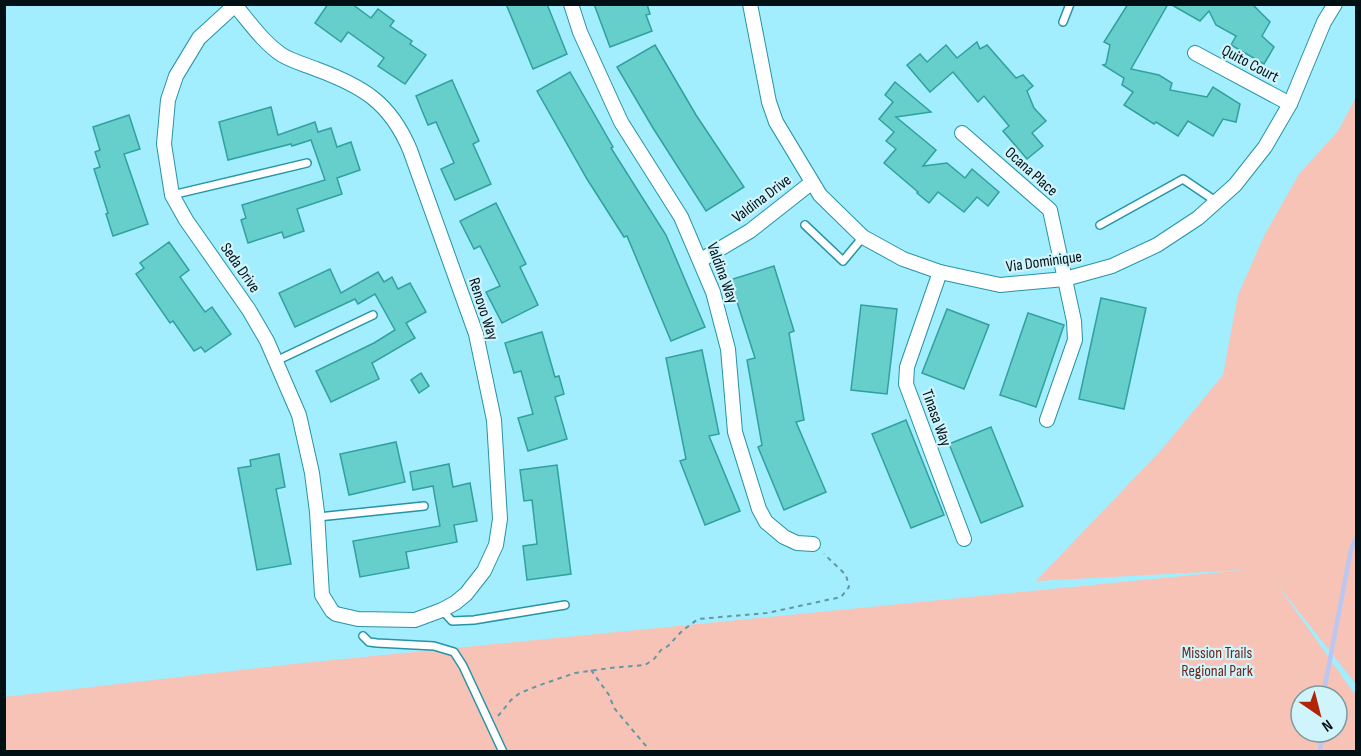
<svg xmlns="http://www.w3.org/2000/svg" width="1361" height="756" viewBox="0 0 1361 756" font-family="'Sofia Sans Condensed',sans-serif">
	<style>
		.green { fill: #f7c3b7; fill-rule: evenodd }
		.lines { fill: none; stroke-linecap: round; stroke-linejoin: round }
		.stream { stroke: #bbc7f1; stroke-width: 4.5 }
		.building { fill: #66cecb; stroke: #31a09e; stroke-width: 1.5 }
		.lane-casing { stroke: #2793a7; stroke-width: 10 }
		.street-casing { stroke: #2793a7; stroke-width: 16 }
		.path { stroke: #6297a3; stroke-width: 2; stroke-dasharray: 4.5 4.5; stroke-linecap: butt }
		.lane { stroke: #fff; stroke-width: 7 }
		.street { stroke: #fff; stroke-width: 14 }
		.labels { text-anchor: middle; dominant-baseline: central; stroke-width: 4.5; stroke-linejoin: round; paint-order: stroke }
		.street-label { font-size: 16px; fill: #001015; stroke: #d0f4fc }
		.park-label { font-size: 16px; fill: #702517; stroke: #d0f4fc }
	</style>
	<rect width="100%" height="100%" fill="#a2eefe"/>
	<path class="green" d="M1356,97V684L1276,583L1356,696V751L5,752L4,697L303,663L1244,570L1036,581L1163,448L1223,375L1238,295L1264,236L1299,174L1338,131ZM1301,696H1337V732H1301Z"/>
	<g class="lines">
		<g class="stream">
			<polyline points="1323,696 1351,549 1356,539"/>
			<polyline points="1320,752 1322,732"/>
		</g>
	</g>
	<g class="building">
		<polygon points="328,4 352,4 371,18 378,9 394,21 390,26 412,41 410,44 426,55 405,84 378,66 384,58 348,32 341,42 315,23"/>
		<polygon points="506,4 547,4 567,54 533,69"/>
		<polygon points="594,4 647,4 650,14 646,15 652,31 610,47"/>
		<polygon points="1128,4 1168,4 1131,69 1159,75 1172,83 1170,90 1207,97 1213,87 1240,104 1236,122 1223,119 1213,136 1188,121 1178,136 1156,122 1154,124 1124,105 1133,92 1122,85 1124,78 1103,65 1106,64 1110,45 1104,42"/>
		<polygon points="1170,4 1252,4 1270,22 1262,36 1274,47 1264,64 1231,45 1236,36 1216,25 1209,11 1200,21"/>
		<polygon points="977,42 980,49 987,45 1016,78 1023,75 1033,86 1027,91 1034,108 1046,121 1032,133 1043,146 1027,159 1003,131 1009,126 984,96 978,102 953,72 930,92 907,65 920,54 927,62 946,45 957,58"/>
		<polygon points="655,45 696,115 744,187 706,211 653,128 617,67"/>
		<polygon points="570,72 613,147 611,148 666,235 705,327 671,341 627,236 624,237 587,179 537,91"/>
		<polygon points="452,80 479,141 473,144 491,184 455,200 441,169 454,163 436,122 428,125 416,96"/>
		<polygon points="895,82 931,112 896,117 936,150 923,166 947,163 965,178 972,169 999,192 988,206 977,197 964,212 938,192 929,203 917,193 918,192 884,163 896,149 886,141 894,132 879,119 893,102 885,95"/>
		<polygon points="271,107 278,135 315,122 318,132 331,128 337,147 351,142 360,170 337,178 342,194 297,209 304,231 284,238 282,232 248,243 241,220 246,218 242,205 325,180 311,140 292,146 291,144 228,160 219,122"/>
		<polygon points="129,115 140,149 124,154 148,224 113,236 106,214 108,213 94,169 100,167 95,152 100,150 93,127"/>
		<polygon points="496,203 526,264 520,267 538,305 502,323 486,292 500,286 480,246 474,249 460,221"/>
		<polygon points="169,242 189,270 180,277 205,312 212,307 231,334 205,352 201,347 194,351 173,321 170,323 136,274 144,268 140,263"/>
		<polygon points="774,266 794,331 789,333 804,420 796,422 826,492 784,510 758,447 762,445 747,360 755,358 730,280"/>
		<polygon points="330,269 341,293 378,272 384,282 392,277 398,289 410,283 426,312 406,323 415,338 372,363 379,379 331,402 316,371 374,343 395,330 375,294 358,304 355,299 295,327 279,293"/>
		<polygon points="1101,298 1146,308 1124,409 1079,399"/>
		<polygon points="861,305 897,309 887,394 851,390"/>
		<polygon points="947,309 989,325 964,389 922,373"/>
		<polygon points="1028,313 1064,325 1036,407 1000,395"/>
		<polygon points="542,332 555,377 559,376 564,394 555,397 567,439 528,451 518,418 533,414 521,371 514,373 505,343"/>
		<polygon points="702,350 719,434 709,436 740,511 705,525 680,461 686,459 666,358"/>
		<polygon points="421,373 429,386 419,393 411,380"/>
		<polygon points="906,420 944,515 911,528 872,434"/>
		<polygon points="991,427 1023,506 981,523 949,444"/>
		<polygon points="396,442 405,482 349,495 340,454"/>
		<polygon points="279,454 285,487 276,489 291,564 257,570 238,468 251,466 250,460"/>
		<polygon points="449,464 453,487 470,483 477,521 454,525 457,542 406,552 409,568 360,577 353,541 440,526 433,486 413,490 410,472"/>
		<polygon points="557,465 571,574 527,580 523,546 537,544 532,500 524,501 520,470"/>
	</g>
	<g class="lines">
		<defs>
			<g id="lane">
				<polyline points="1063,22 1070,4"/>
				<polyline points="172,195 307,163"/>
				<polyline points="805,225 843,261 863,237"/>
				<polyline points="1100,225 1183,179 1217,202"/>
				<polyline points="276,361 373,315"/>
				<polyline points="318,517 424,506"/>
				<polyline points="442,610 452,621 474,620 565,605"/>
				<polyline points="363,636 369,642 377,643 434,646 454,652 463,666 503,752"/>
			</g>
			<g id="street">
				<polyline points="571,4 580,32 621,122 681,217 713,292 728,349 735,432 759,509 766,522 784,537 797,543 813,544"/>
				<polyline points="750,4 769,102 776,122 820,195 863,237 903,259 940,272 1000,285 1065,279 1112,266 1157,245 1198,218 1235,185 1265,147 1290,104 1324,22 1335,4"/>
				<path d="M235,5C250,23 263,42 282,55C292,61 306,65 316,69C362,86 390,102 410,150L476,334L494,420L500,519L496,545L484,571L466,594L455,603L442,610L415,620L358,619L336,614L332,611L322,595L317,512L312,473L299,415L267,341L249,310L186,220L172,195L164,144L168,100L176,76L199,38L235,5L236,4"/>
				<polyline points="1195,53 1290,104"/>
				<polyline points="962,133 1050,210 1074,321 1075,340 1047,420"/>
				<polyline points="701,260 750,231 811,183"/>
				<polyline points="940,272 907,367 906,384 964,539"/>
			</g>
		</defs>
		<use href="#lane" class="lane-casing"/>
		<use href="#street" class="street-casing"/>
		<g class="path">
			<polyline points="591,670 609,695 614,708 646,746 647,752"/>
			<polyline points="498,716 511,700 520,693 540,685 575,673 610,668 645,665 654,659 661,650 668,646 682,631 698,619 767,613 841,597 849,587 846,575 824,554"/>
		</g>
		<use href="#lane" class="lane"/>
		<use href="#street" class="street"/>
	</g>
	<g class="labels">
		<g class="street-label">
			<text transform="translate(1250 64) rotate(28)">Quito Court</text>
			<text transform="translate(1031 172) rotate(42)">Ocana Place</text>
			<text transform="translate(762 199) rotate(-37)">Valdina Drive</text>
			<text transform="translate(1044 262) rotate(-8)">Via Dominique</text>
			<text transform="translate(240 268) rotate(55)">Seda Drive</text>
			<text transform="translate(722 273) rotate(70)">Valdina Way</text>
			<text transform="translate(483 309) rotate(72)">Renovo Way</text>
			<text transform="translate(936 418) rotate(70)">Tinasa Way</text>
		</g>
		<g class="park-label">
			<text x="1217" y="653">Mission Trails<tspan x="1217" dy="18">Regional Park</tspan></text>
		</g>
	</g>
	<rect width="1361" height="756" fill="none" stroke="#001015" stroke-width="12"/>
	<g transform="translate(1319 714) rotate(145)"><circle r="28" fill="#d0f4fc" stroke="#7d99a0" stroke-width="1.5"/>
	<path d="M0-4.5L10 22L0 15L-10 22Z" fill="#b12506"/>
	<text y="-9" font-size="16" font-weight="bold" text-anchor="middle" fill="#001015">N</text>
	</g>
</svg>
